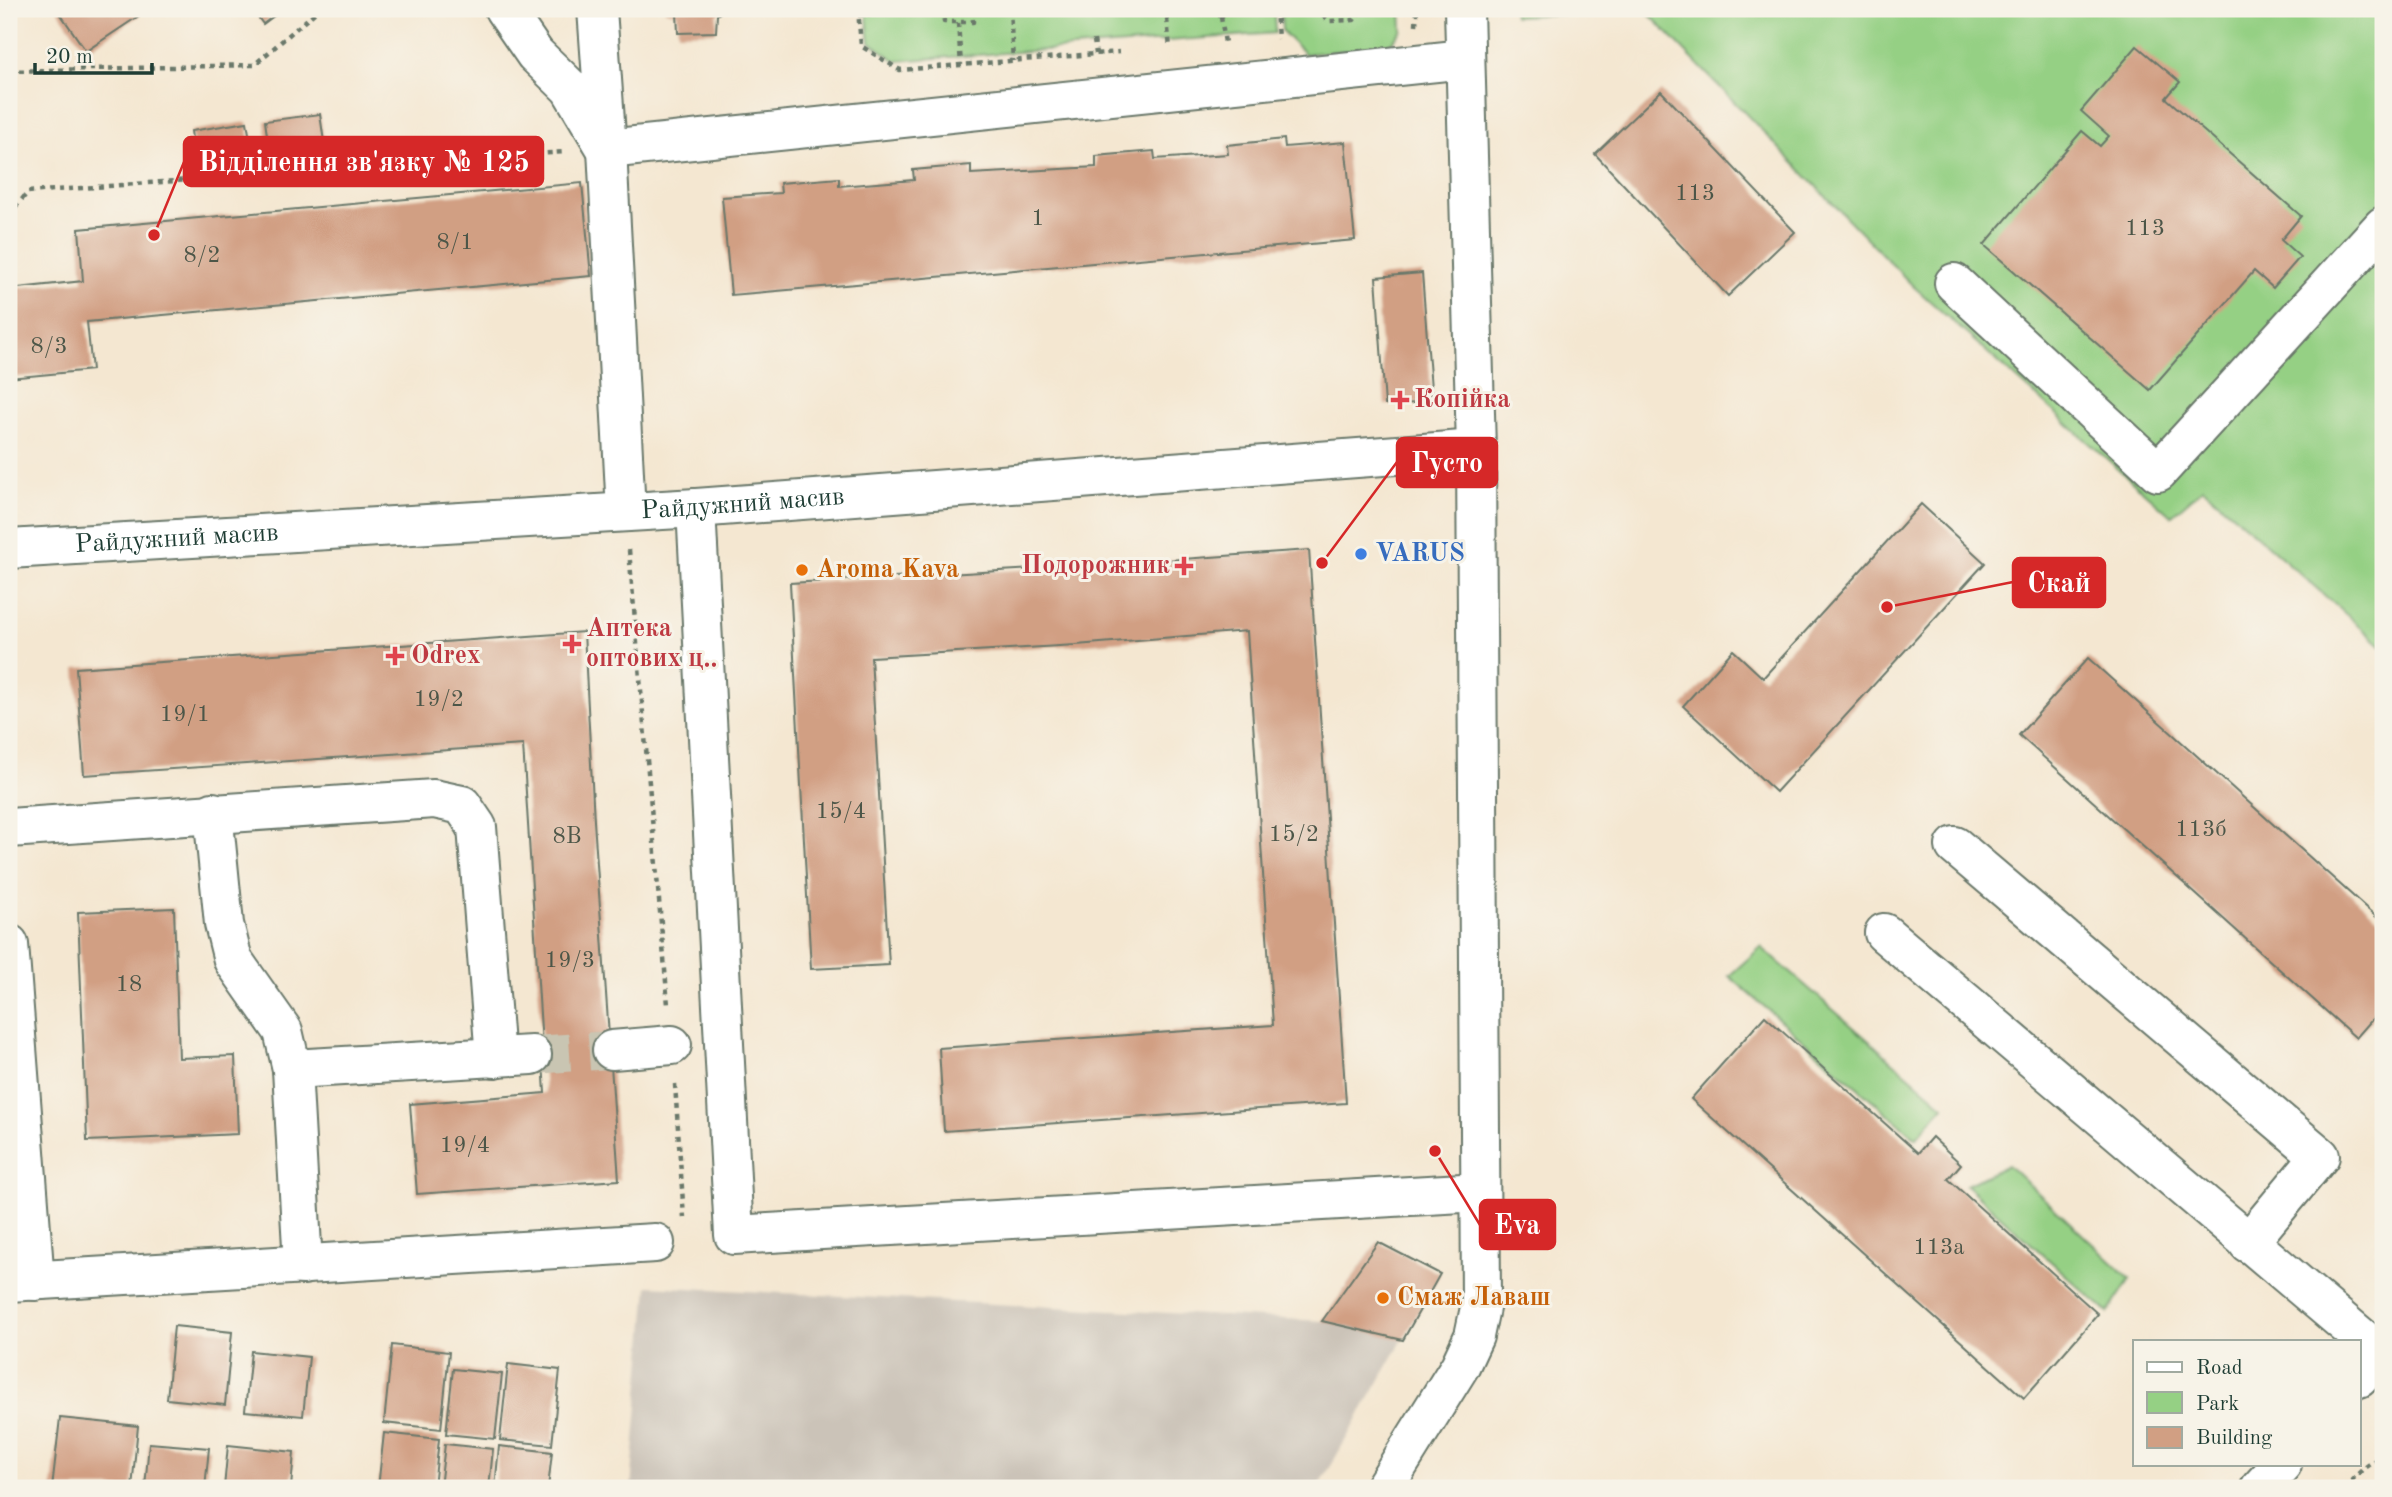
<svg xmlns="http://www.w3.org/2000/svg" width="2392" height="1497" viewBox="0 0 2392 1497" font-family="'Old Standard TT',serif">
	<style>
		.industrial { fill: #cbc3b8 }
		.green { fill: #95d084; stroke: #5a865c; stroke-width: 2 }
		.building { fill: #d19f83 }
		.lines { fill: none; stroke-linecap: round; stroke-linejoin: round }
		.minor-tunnel { stroke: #c9c5b2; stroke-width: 38; stroke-dasharray: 38 19; stroke-linecap: butt }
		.minor-casing { stroke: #6a786b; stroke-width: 42 }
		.path { stroke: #6a786b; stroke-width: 4.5; stroke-dasharray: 5 5; stroke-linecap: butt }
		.minor { stroke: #fff; stroke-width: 38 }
		.health-dot { fill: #e0444e; stroke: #f7f3e8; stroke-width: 2.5 }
		.shop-dot { fill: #3f7fe0; stroke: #f7f3e8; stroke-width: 2.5 }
		.food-dot { fill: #e8710a; stroke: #f7f3e8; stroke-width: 2.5 }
		.labels { text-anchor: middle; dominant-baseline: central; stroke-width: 6; stroke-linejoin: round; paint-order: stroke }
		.number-label { font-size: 23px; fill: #4c5648 }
		.health-label { font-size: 26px; font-weight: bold; fill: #be3a42; stroke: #f7f3e8; text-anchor: start }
		.street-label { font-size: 26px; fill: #1f3d34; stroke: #f7f3e8 }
		.shop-label { font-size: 26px; font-weight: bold; fill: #366cbe; stroke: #f7f3e8; text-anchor: start }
		.food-label { font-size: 26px; font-weight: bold; fill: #c56008; stroke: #f7f3e8; text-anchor: start }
		.leader { fill: none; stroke: #d62828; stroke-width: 2.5 }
		.callout-dot { fill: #d62828; stroke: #f7f3e8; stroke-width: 2.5 }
		.callout { fill: #d62828; stroke: #d62828; stroke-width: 2.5 }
		.callout-label { font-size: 28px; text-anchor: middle; font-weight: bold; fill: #fff }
	</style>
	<rect width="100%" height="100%" fill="#f7f3e8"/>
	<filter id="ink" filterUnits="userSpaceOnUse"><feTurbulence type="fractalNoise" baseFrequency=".0143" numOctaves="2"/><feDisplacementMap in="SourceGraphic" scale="14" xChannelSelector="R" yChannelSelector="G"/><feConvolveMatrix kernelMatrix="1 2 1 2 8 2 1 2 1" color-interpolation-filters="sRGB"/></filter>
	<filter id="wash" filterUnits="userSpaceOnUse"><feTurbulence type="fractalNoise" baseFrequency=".00686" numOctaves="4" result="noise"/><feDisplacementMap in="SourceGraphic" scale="28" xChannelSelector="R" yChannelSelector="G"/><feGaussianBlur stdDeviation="1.57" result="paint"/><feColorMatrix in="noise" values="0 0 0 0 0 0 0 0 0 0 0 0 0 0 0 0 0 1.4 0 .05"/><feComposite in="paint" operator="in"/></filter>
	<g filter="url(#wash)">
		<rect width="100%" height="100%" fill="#f4e7d1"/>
		<polygon class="industrial" points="1378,1242 1440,1274 1318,1488 631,1488 648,1286 1322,1321"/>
		<g class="green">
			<polygon points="866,9 1274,9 1275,33 896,61 870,42"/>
			<polygon points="1281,9 1401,9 1402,30 1388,47 1305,54 1282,31"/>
			<polygon points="1513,9 2383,9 2383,647 2203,488 2171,516 1913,286 1646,11 1514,16"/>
			<polygon points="1761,947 1944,1106 1916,1138 1729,976"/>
			<polygon points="2008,1165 2130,1279 2108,1313 1966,1185"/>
		</g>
		<g id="blocks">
			<g class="building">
				<polygon points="57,9 136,9 140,15 86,51"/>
				<polygon points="252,9 283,9 263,24"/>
				<polygon points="664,9 725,9 717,15 716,32 678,33 677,13 666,11"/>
				<polygon points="2137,46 2180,82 2166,98 2301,216 2281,240 2300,257 2273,288 2254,271 2150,390 1984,245 2082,131 2100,146 2109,136 2081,111"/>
				<polygon points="1661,91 1795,232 1728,296 1595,154"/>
				<polygon points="320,114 325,149 270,157 265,121"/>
				<polygon points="247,122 253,157 196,166 191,131"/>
				<polygon points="1284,139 1285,147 1345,142 1355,240 731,295 722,197 781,193 780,183 839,178 839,186 914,180 913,170 971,165 971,174 1096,167 1096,156 1154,151 1155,159 1228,154 1227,145"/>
				<polygon points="582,183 591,276 87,322 92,370 9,378 9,289 83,281 79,229"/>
				<polygon points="1422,273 1432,402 1385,405 1376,277"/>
				<polygon points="1921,504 1985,563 1776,792 1683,706 1733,650 1763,678"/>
				<polygon points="1309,550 1346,1103 944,1131 939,1048 1273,1025 1247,631 1076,645 871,657 889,965 811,969 790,583 1071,567"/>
				<polygon points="584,632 594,821 619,1180 417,1194 410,1104 545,1093 523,745 84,775 76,668"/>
				<polygon points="2088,658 2383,923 2383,1007 2356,1038 2019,735"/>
				<polygon points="174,908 179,1058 235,1056 238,1134 87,1141 78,912"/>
				<polygon points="1765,1016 1918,1153 1932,1137 1961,1164 1948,1179 2098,1314 2024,1398 1691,1099"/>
				<polygon points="1378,1242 1440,1274 1403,1340 1322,1321"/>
				<polygon points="174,1326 232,1332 225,1405 167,1399"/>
				<polygon points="392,1345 449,1352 441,1429 384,1423"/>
				<polygon points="251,1351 309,1357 303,1416 245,1411"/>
				<polygon points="508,1364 560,1370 552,1445 500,1440"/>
				<polygon points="453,1369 502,1374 495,1439 446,1434"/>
				<polygon points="60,1418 138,1426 132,1488 52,1488"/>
				<polygon points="384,1433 439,1439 434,1488 378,1488"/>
				<polygon points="149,1443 209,1448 205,1488 145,1488"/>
				<polygon points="445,1444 493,1449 489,1488 440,1488"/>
				<polygon points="228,1445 294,1452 291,1488 224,1488"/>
				<polygon points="499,1446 552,1452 548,1488 495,1488"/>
			</g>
		</g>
	</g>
	<g filter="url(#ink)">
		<use href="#blocks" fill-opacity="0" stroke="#6a786b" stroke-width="2"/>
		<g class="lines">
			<polyline class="minor-tunnel" points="532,1055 612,1050"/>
			<defs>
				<g id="minor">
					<polyline points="504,9 535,54 570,88 604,145"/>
					<polyline points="597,9 607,149 626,512"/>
					<polyline points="607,149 1465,59"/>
					<polyline points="1954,283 2158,472 2383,226"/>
					<polyline points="696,508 734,1235 1480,1192"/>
					<path id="s1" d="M9,549L696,508L1476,449"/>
					<polyline points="213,812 224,924 233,960 283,1031 292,1069 303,1265"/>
					<polyline points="9,828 434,799 462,805 477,827 495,1058"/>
					<polyline points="1955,846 2320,1156 2248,1243"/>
					<polyline points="1884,933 2381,1354"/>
					<polyline points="9,944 35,1281"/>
					<polyline points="612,1050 672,1045"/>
					<polyline points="292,1069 532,1055"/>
					<polyline points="9,1282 655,1243"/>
					<polyline points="2359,1378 2383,1351"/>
					<polyline points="1384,1488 1460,1366 1474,1336 1481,1303 1476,449 1464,9"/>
					<polyline points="2260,1488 2282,1464"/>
				</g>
			</defs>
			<use href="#minor" class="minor-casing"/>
			<g class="path">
				<polyline points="858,9 861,46 900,70 1119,52"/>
				<polyline points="943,9 944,22 973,22 972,9"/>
				<polyline points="1010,9 1013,61"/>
				<polyline points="1166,9 1170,48"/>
				<polyline points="1212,9 1221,17 1229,9"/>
				<polyline points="1276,9 1278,39"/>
				<polyline points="1315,9 1329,21 1354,20 1361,9"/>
				<polyline points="858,15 939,9"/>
				<polyline points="1221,17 1225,43"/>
				<polyline points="958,23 961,65"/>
				<polyline points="1416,25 1417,9"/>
				<polyline points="1094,40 1096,54"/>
				<polyline points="9,71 254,65 319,9"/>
				<polyline points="9,215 28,192 564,152"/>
				<polyline points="629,550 668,1005"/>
				<polyline points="675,1084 684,1218"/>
				<polyline points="2344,1488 2364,1468 2383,1455"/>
			</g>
			<use href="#minor" class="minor"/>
		</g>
	</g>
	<g class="health-dot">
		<path d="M1396.5 389.5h7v7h7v7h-7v7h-7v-7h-7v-7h7z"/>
		<path d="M1180.5 555.5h7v7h7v7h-7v7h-7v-7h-7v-7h7z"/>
		<path d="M568.5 633.5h7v7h7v7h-7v7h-7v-7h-7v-7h7z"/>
		<path d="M391.5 645.5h7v7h7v7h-7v7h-7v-7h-7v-7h7z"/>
	</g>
	<circle class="shop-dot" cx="1361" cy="554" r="7"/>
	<g class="food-dot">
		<circle cx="802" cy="570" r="7"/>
		<circle cx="1383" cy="1298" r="7"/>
	</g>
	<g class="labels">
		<g class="number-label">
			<text x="1695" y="193">113</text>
			<text x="1038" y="218">1</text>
			<text x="2145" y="228">113</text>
			<text x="455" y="242">8/1</text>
			<text x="202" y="255">8/2</text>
			<text x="49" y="346">8/3</text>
			<text x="439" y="699">19/2</text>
			<text x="185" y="714">19/1</text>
			<text x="841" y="811">15/4</text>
			<text x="2201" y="829">113б</text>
			<text x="1294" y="834">15/2</text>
			<text x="567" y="836">8В</text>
			<text x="570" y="960">19/3</text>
			<text x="129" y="984">18</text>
			<text x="465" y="1145">19/4</text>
			<text x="1939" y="1247">113а</text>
		</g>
		<g class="health-label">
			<text x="1414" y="400">Копійка</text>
			<text x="1170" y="566" text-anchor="end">Подорожник</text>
			<text x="586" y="629">Аптека<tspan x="586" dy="30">оптових ц‥</tspan></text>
			<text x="411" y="656">Odrex</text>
		</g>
		<g class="street-label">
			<text stroke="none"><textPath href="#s1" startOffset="735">Райдужний масив</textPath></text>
			<text stroke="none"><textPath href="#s1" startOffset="168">Райдужний масив</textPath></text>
		</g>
		<g class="shop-label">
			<text x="1375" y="554">VARUS</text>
		</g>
		<g class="food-label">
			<text x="816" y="570">Aroma Kava</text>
			<text x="1397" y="1298">Смаж Лаваш</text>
		</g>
	</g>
	<path class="leader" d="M154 235L184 162M1322 563L1397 462M1887 607L2013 582M1435 1151L1480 1225"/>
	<g class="callout-dot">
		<circle cx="154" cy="235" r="7"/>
		<circle cx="1322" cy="563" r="7"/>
		<circle cx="1887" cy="607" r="7"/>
		<circle cx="1435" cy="1151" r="7"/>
	</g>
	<g class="callout">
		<rect x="184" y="137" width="359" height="49" rx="7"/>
		<rect x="1397" y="438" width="100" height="49" rx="7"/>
		<rect x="2013" y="558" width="92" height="49" rx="7"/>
		<rect x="1480" y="1200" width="75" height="49" rx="7"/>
	</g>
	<g class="callout-label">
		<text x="364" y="171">Відділення зв'язку № 125</text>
		<text x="1447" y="472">Густо</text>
		<text x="2059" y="592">Скай</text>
		<text x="1517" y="1234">Eva</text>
	</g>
	<rect width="2392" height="1497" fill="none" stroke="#f7f3e8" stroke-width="35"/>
	<rect x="2133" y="1340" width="228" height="126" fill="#f7f3e8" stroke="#a1aaa0" stroke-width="2"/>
	<rect x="2147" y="1362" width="35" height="10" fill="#ffffff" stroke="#a1aaa0" stroke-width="2"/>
	<text x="2196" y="1374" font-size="21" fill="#1f3d34">Road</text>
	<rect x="2147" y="1392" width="35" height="21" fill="#95d084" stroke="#a1aaa0" stroke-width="2"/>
	<text x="2196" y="1410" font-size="21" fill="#1f3d34">Park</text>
	<rect x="2147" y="1427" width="35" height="21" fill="#d19f83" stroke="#a1aaa0" stroke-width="2"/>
	<text x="2196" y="1444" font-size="21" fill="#1f3d34">Building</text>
	<path d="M35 63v10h117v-10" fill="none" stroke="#1f3d34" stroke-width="3.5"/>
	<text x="46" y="63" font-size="21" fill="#1f3d34" stroke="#f7f3e8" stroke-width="5" paint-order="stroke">20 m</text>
</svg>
